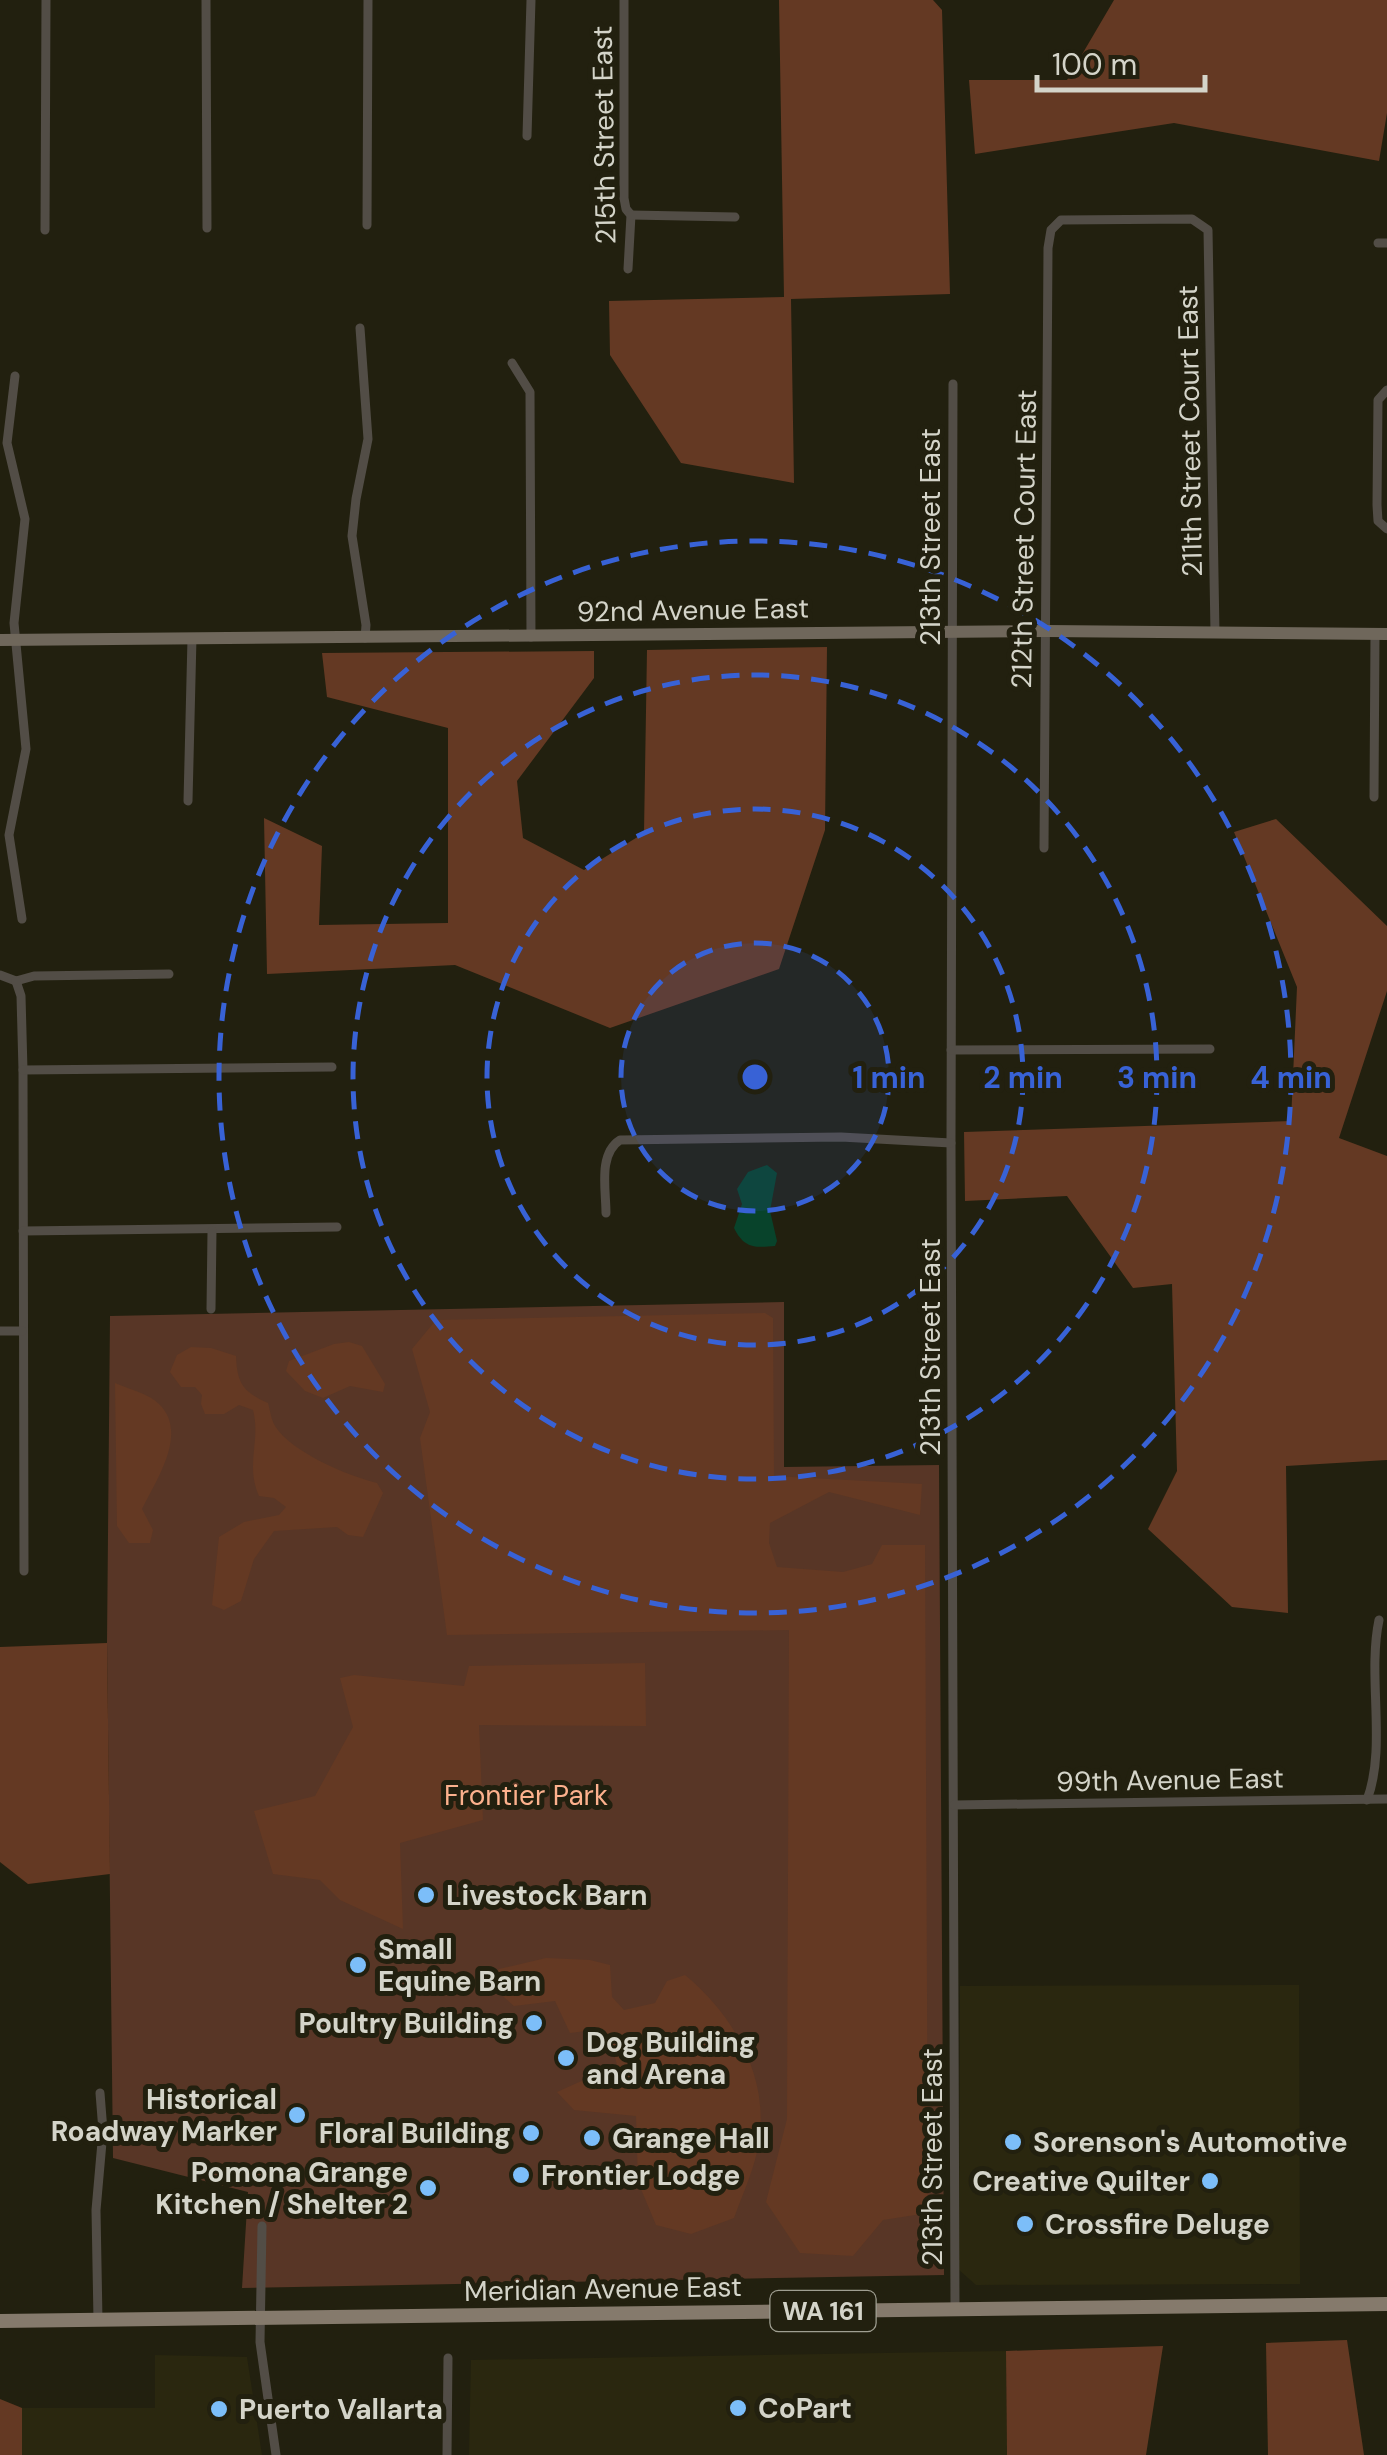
<svg xmlns="http://www.w3.org/2000/svg" width="1387" height="2455" viewBox="0 0 1387 2455" font-family="'DM Sans',sans-serif">
	<style>
		.built { fill: #2a270f }
		.green { fill: #583626 }
		.forest { fill: #643923 }
		.water { fill: #08432b }
		.lines { fill: none; stroke-linecap: round; stroke-linejoin: round }
		.street { stroke: #524d46; stroke-width: 9 }
		.secondary { stroke: #6f675b; stroke-width: 12 }
		.primary { stroke: #857a6c; stroke-width: 14 }
		.ring { fill: none; stroke: #3862d6; stroke-width: 5; stroke-dasharray: 18 12 }
		.poi-dot { fill: #7cbef9; stroke: #22200f; stroke-width: 4 }
		.labels { text-anchor: middle; dominant-baseline: central; stroke-width: 10; stroke-linejoin: round; paint-order: stroke }
		.shield { fill: #22200f; stroke: #9f9e91; stroke-width: 2.5 }
		.shield-label { font-size: 25px; font-weight: bold; fill: #d4d4c9 }
		.street-label { font-size: 28px; fill: #d4d4c9; stroke: #22200f }
		.park-label { font-size: 28px; fill: #fcb18d; stroke: #22200f }
		.poi-label { font-size: 28px; font-weight: bold; fill: #d4d4c9; stroke: #22200f; text-anchor: start }
		.centre { fill: #3862d6; stroke: #22200f; stroke-width: 5 }
		.ring-label { font-size: 30px; text-anchor: middle; font-weight: bold; fill: #3862d6; stroke: #22200f; stroke-width: 10; stroke-linejoin: round; paint-order: stroke }
	</style>
	<rect width="100%" height="100%" fill="#22200f"/>
	<g class="built">
		<polygon points="1299,1985 1300,2284 976,2285 959,2270 960,1986"/>
		<polygon points="1006,2351 1007,2455 469,2455 471,2360"/>
		<polygon points="155,2355 247,2357 262,2455 22,2455 22,2408 155,2408"/>
	</g>
	<polygon class="green" points="784,1302 784,1467 939,1465 944,2275 242,2288 248,2192 113,2158 107,1643 110,1316"/>
	<g class="forest">
		<polygon points="779,0 933,0 942,10 950,294 791,299 794,483 681,463 610,355 609,301 784,297"/>
		<polygon points="1114,0 1387,0 1387,113 1379,161 1174,123 975,154 969,80 1067,80"/>
		<polygon points="827,647 825,830 779,969 610,1028 455,965 267,974 264,818 322,846 319,925 448,923 448,728 327,697 322,653 594,651 594,678 517,781 523,838 584,870 644,833 647,650"/>
		<polygon points="1276,819 1387,926 1387,991 1339,1138 1387,1156 1387,1460 1286,1466 1288,1613 1232,1607 1148,1529 1177,1471 1172,1284 1133,1288 1067,1196 965,1201 964,1132 1291,1121 1297,987 1234,832"/>
		<polygon points="765,1313 773,1318 774,1476 922,1484 920,1515 829,1492 770,1523 769,1543 777,1567 843,1572 872,1564 882,1545 925,1545 928,2213 883,2220 853,2256 800,2253 766,2202 787,2119 789,1630 447,1635 420,1438 430,1412 412,1349 436,1320"/>
		<polygon points="349,1342 362,1346 385,1384 383,1392 350,1386 323,1398 305,1391 286,1371 289,1361 334,1344"/>
		<path d="M191,1347L211,1348L236,1356C237,1383 243,1392 268,1403C270,1410 271,1419 275,1426C291,1452 348,1476 377,1483L383,1493L363,1537L348,1535L337,1527L274,1531L254,1559L241,1601L224,1610L212,1605L219,1537L244,1522L279,1515L286,1507L274,1498L259,1496C245,1465 261,1441 253,1410L239,1405L224,1414H205L201,1404L202,1395L195,1387H181L170,1372L177,1355Z"/>
		<path d="M115,1383C129,1389 149,1394 159,1404C189,1433 156,1480 142,1509L153,1530L150,1543H129L117,1526Z"/>
		<polygon points="107,1643 110,1874 28,1884 0,1862 0,1647"/>
		<polygon points="645,1663 646,1726 479,1725 483,1820 400,1843 403,1929 340,1900 320,1880 273,1874 254,1811 315,1796 353,1727 340,1678 354,1675 464,1686 469,1666"/>
		<path d="M546,1958L590,1960L610,1965L612,1997L624,2010L655,2003L667,1981L685,1975C736,2017 773,2083 757,2152C752,2174 742,2196 734,2218L691,2234L656,2225L638,2182L636,2116L574,2110L557,2092L617,2065L611,2042L594,2030L570,2033L555,2001L514,2006L488,1983L499,1969Z"/>
		<polygon points="1347,2340 1364,2455 1268,2455 1266,2343"/>
		<polygon points="1163,2346 1146,2455 1007,2455 1006,2351"/>
		<polygon points="0,2399 22,2408 22,2455 0,2455"/>
	</g>
	<path class="water" d="M767,1165L777,1173L770,1211L777,1241L775,1246C754,1248 744,1248 734,1228L742,1204L737,1189L748,1172Z"/>
	<g class="lines">
		<g class="street">
			<polyline points="206,0 207,228"/>
			<polyline points="624,0 624,198 626,209 631,215 628,269"/>
			<polyline points="527,136 531,0"/>
			<polyline points="631,215 735,217"/>
			<polyline points="367,225 368,0"/>
			<polyline points="45,230 46,0"/>
			<polyline points="1378,243 1387,243"/>
			<polyline points="360,328 368,439 356,499 352,536 366,625 365,638"/>
			<polyline points="512,363 530,392 531,637"/>
			<polyline points="15,376 7,443 25,519 14,623 26,749 9,835 22,919"/>
			<polyline points="953,384 951,1143 955,2309"/>
			<polyline points="1387,390 1378,400 1377,505 1378,521 1387,529"/>
			<polyline points="1374,797 1375,634"/>
			<polyline points="188,801 192,638"/>
			<polyline points="1044,848 1048,248 1051,230 1061,220 1192,219 1208,230 1215,633"/>
			<polyline points="0,975 16,981 34,976 169,974"/>
			<polyline points="16,981 21,996 23,1070 24,1571"/>
			<polyline points="951,1050 1210,1049"/>
			<polyline points="23,1070 332,1067"/>
			<path d="M606,1213C606,1190 598,1154 620,1140L841,1137L951,1143"/>
			<polyline points="23,1231 337,1227"/>
			<polyline points="211,1309 212,1231"/>
			<polyline points="0,1331 22,1331"/>
			<path d="M1367,1800C1387,1747 1367,1677 1379,1620"/>
			<polyline points="954,1805 1387,1799"/>
			<polyline points="262,2226 260,2342 276,2455"/>
			<polyline points="98,2320 96,2210 103,2131 100,2093"/>
			<polyline points="447,2455 448,2358"/>
		</g>
		<polyline class="secondary" points="0,640 1047,631 1387,634"/>
		<polyline class="primary" points="0,2321 1387,2304"/>
	</g>
	<circle cx="755" cy="1077" r="134" fill="#3862d6" fill-opacity=".12"/>
	<g class="ring">
		<circle cx="755" cy="1077" r="134"/>
		<circle cx="755" cy="1077" r="268"/>
		<circle cx="755" cy="1077" r="402"/>
		<circle cx="755" cy="1077" r="536"/>
	</g>
	<g class="poi-dot">
		<circle cx="426" cy="1895" r="10"/>
		<circle cx="358" cy="1965" r="10"/>
		<circle cx="534" cy="2023" r="10"/>
		<circle cx="566" cy="2058" r="10"/>
		<circle cx="297" cy="2115" r="10"/>
		<circle cx="531" cy="2133" r="10"/>
		<circle cx="592" cy="2138" r="10"/>
		<circle cx="1013" cy="2142" r="10"/>
		<circle cx="521" cy="2175" r="10"/>
		<circle cx="1210" cy="2181" r="10"/>
		<circle cx="428" cy="2188" r="10"/>
		<circle cx="1025" cy="2224" r="10"/>
		<circle cx="738" cy="2408" r="10"/>
		<circle cx="219" cy="2409" r="10"/>
	</g>
	<g class="labels">
		<rect class="shield" x="770.5" y="2291" width="105" height="40" rx="8"/>
		<g class="shield-label">
			<text x="823" y="2311">WA 161</text>
		</g>
		<g class="street-label">
			<text transform="translate(604 135) rotate(-91)">215th Street East</text>
			<text transform="translate(1190 431) rotate(-91)">211th Street Court East</text>
			<text transform="translate(930 537) rotate(-90)">213th Street East</text>
			<text transform="translate(1024 539) rotate(-89)">212th Street Court East</text>
			<text transform="translate(693 610) rotate(-1)">92nd Avenue East</text>
			<text transform="translate(930 1347) rotate(-90)">213th Street East</text>
			<text transform="translate(1170 1780) rotate(-1)">99th Avenue East</text>
			<text transform="translate(932 2157) rotate(-90)">213th Street East</text>
			<text transform="translate(603 2289) rotate(-1)">Meridian Avenue East</text>
		</g>
		<g class="park-label">
			<text x="526" y="1795">Frontier Park</text>
		</g>
		<g class="poi-label">
			<text x="446" y="1895">Livestock Barn</text>
			<text x="378" y="1949">Small<tspan x="378" dy="32">Equine Barn</tspan></text>
			<text x="514" y="2023" text-anchor="end">Poultry Building</text>
			<text x="586" y="2042">Dog Building<tspan x="586" dy="32">and Arena</tspan></text>
			<text x="277" y="2099" text-anchor="end">Historical<tspan x="277" dy="32">Roadway Marker</tspan></text>
			<text x="511" y="2133" text-anchor="end">Floral Building</text>
			<text x="612" y="2138">Grange Hall</text>
			<text x="1033" y="2142">Sorenson's Automotive</text>
			<text x="408" y="2172" text-anchor="end">Pomona Grange<tspan x="408" dy="32">Kitchen / Shelter 2</tspan></text>
			<text x="541" y="2175">Frontier Lodge</text>
			<text x="1190" y="2181" text-anchor="end">Creative Quilter</text>
			<text x="1045" y="2224">Crossfire Deluge</text>
			<text x="758" y="2408">CoPart</text>
			<text x="239" y="2409">Puerto Vallarta</text>
		</g>
	</g>
	<circle cx="755" cy="1077" r="15" class="centre"/>
	<g class="ring-label">
		<text x="889" y="1088">1 min</text>
		<text x="1023" y="1088">2 min</text>
		<text x="1157" y="1088">3 min</text>
		<text x="1291" y="1088">4 min</text>
	</g>
	<path d="M1037 75v15h168v-15" fill="none" stroke="#d4d4c9" stroke-width="5"/>
	<text x="1052" y="75" font-size="30" fill="#d4d4c9" stroke="#22200f" stroke-width="8" paint-order="stroke">100 m</text>
</svg>
